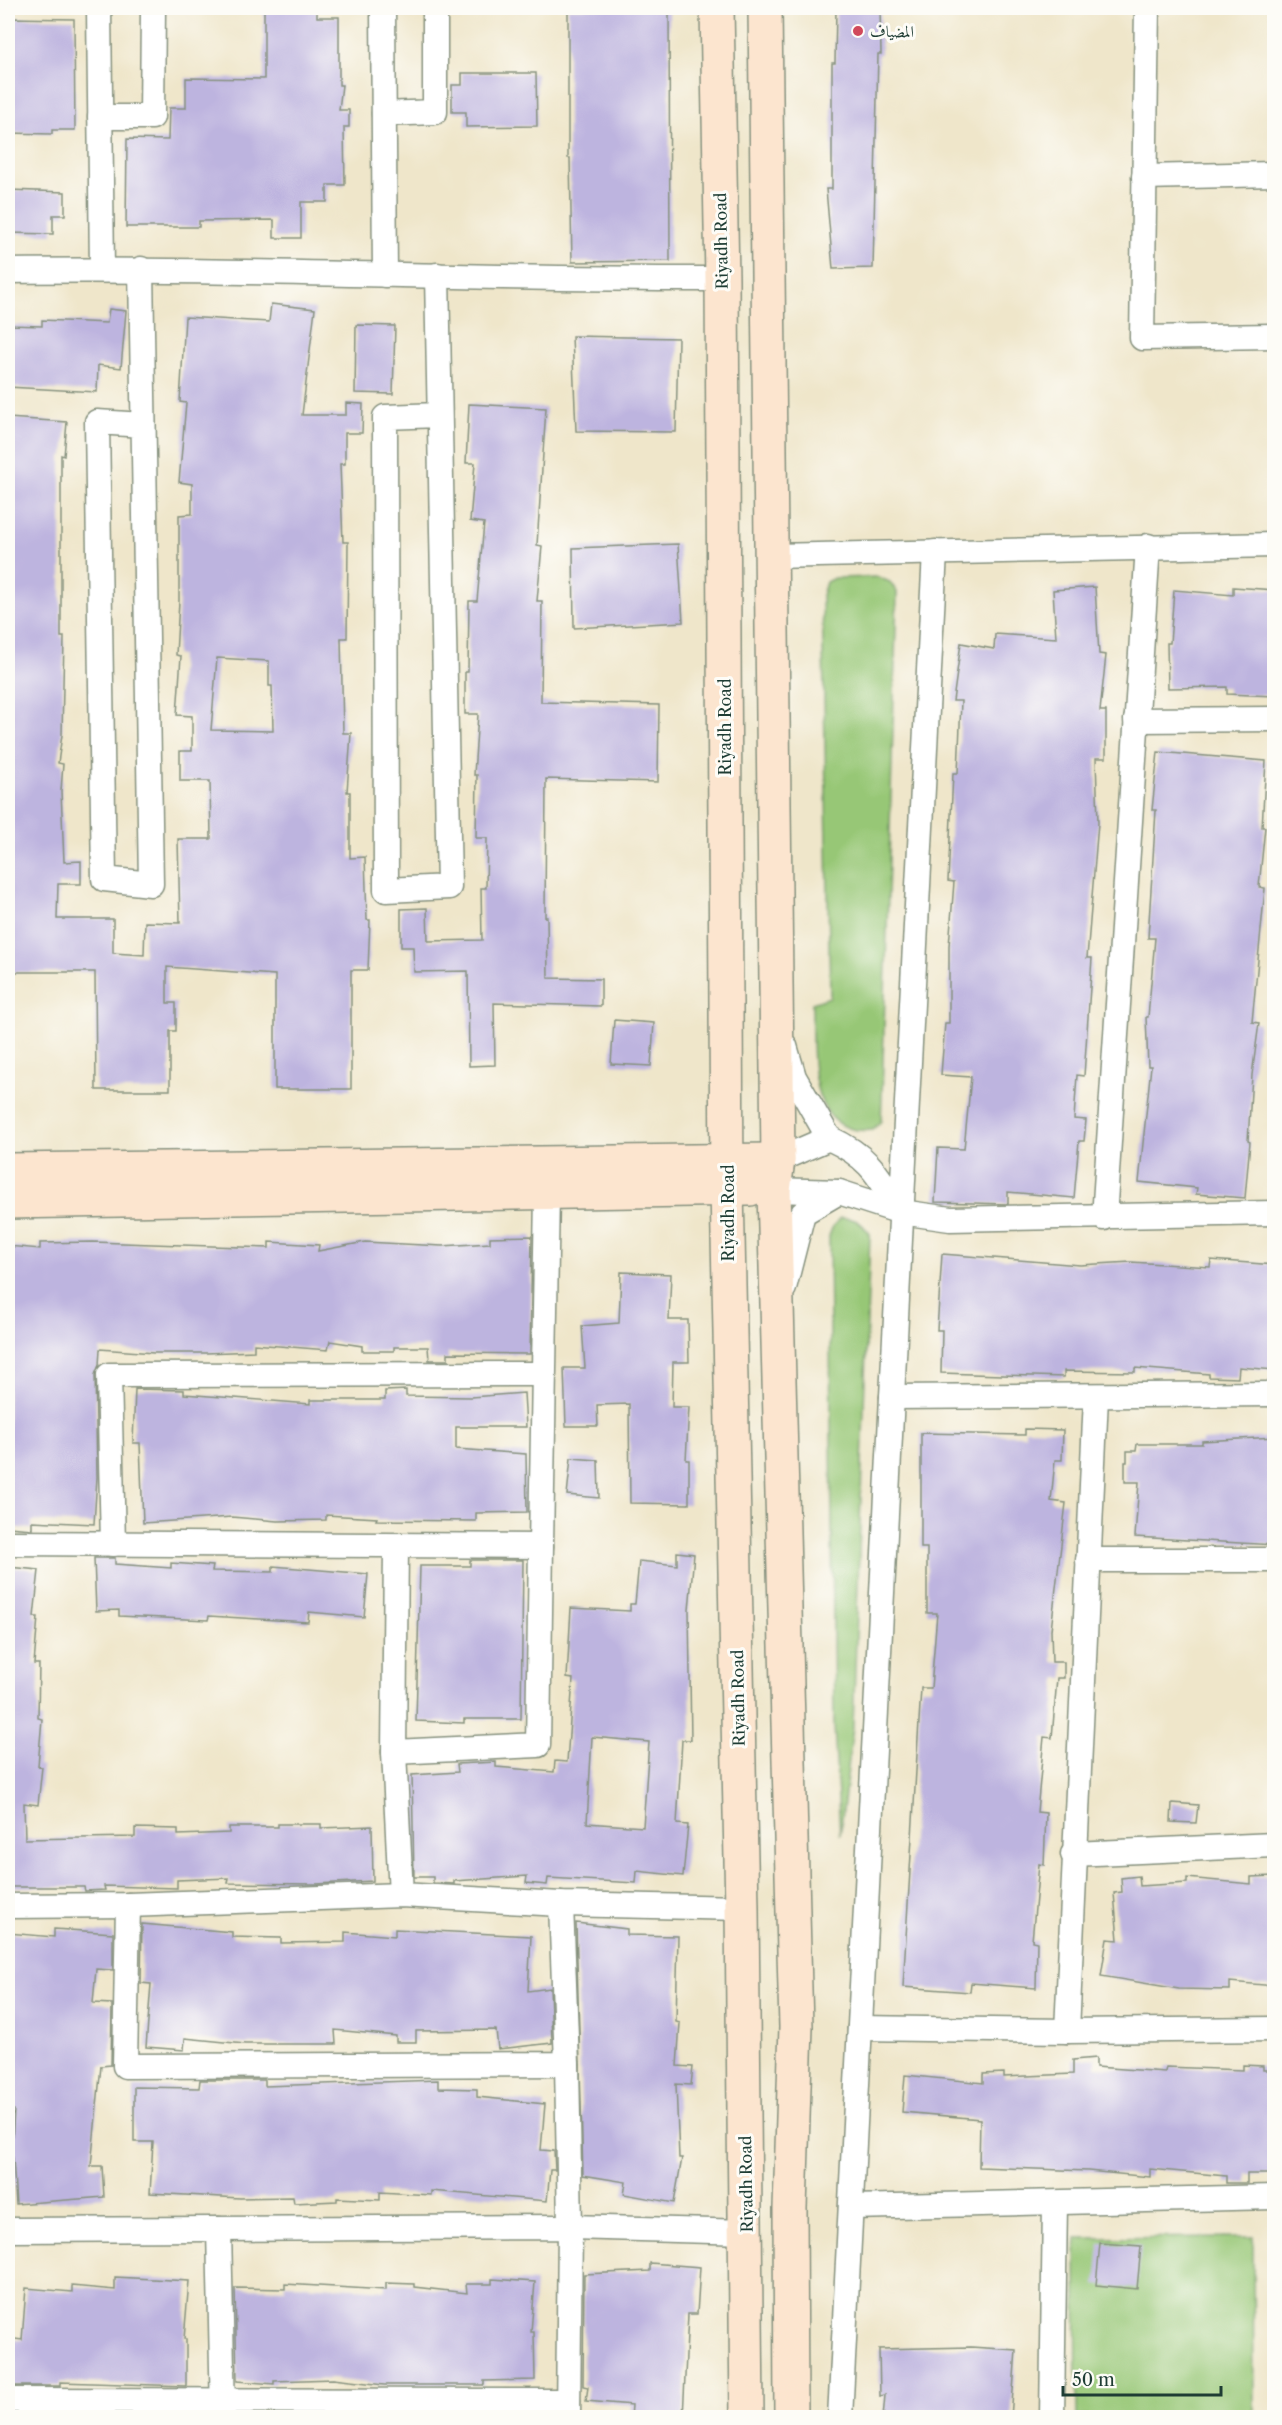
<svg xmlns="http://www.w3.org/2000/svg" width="1282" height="2425" viewBox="0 0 1282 2425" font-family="'Libre Caslon Text',Amiri,serif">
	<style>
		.green { fill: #97c776; stroke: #5b8255; stroke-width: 1.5 }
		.building { fill: #bdb4df; fill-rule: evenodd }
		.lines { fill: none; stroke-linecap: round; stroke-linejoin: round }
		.street-casing { stroke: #87927f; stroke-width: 27 }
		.secondary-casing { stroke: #87927f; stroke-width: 36 }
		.street { stroke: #fff; stroke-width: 24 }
		.secondary { stroke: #fce5cf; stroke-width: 33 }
		.poi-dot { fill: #d1495b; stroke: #fdfcf7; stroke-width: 2 }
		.labels { text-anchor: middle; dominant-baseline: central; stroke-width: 6; stroke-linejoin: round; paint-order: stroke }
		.poi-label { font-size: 16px; fill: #1f3d34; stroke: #fdfcf7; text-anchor: start }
		.street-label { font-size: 16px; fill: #1f3d34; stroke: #fdfcf7 }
	</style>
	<rect width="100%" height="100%" fill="#fdfcf7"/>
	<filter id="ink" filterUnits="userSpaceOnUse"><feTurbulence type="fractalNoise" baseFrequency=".0167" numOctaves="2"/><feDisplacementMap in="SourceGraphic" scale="12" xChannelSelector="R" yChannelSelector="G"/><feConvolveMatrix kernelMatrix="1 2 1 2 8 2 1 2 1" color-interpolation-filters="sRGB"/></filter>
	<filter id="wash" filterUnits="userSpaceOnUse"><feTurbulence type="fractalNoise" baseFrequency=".008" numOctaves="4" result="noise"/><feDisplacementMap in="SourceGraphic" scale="24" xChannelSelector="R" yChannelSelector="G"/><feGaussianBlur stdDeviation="1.35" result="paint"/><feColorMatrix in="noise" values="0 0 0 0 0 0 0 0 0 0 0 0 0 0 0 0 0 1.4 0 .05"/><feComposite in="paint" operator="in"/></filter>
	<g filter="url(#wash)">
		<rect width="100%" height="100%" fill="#efe6ca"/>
		<g class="green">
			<path d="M878,577L890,582L897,592L882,1097L881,1121L873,1130C803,1137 813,1049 812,1003L830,997L822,595L826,582L834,578Z"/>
			<path d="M841,1218C856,1218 861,1222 870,1234L853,1727L840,1835L834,1725L829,1236L833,1226Z"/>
			<polygon points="1253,2237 1254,2417 1077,2417 1076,2238"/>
		</g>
		<g id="blocks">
			<g class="building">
				<polygon points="264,8 317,8 317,17 339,17 339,85 342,85 339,110 349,110 349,127 344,127 345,185 327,185 327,202 301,202 301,238 274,238 274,220 199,221 199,227 126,227 127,139 168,140 169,108 186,108 186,78 264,79"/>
				<polygon points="568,8 669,8 670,261 572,262 570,158 568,158"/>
				<polygon points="836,8 880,8 881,54 878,54 873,268 833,269 826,189 832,189 832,63 835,63"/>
				<polygon points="8,18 74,19 75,130 52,130 52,134 8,133"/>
				<polygon points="462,73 536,73 537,126 466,127 466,112 452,112 452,85 462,85"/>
				<polygon points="8,190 65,192 65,215 53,215 53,234 8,233"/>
				<path d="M271,304L315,309L302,415H346V403L363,404L362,433H345V464H340L343,542H348L347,638H341L343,733H351L347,792H350V858L365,857L367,920H370L368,970H351V1089H275V975L167,967V1003H176V1031H170V1090H96L95,972H8V418L67,422L64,456L61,455V637H64L62,735L58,763L63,764L61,791L64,862L81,861V884H58L57,919H113V953L144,955L145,922L180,923L178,839H211L210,781H180V751H192V716L177,715L181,656L176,655L179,601V515L192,514V484L179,482L186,403L180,402L185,317L269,322ZM217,658L269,661V686H272L273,731L211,730Z"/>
				<polygon points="109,309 126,311 121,368 98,365 97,392 8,387 8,325 42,326 42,320 107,323"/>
				<polygon points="356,325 395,326 393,394 355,393"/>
				<polygon points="572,336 678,338 676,432 576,431"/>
				<polygon points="469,404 546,408 537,545 542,546 537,601 542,601 541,702 659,705 658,782 546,779 545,917 547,917 548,978 601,979 601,1006 494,1003 495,1065 469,1066 468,971 414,972 413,947 401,947 401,909 427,908 428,941 482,940 481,888 486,888 487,838 476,838 477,775 474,775 478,714 465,714 465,672 468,672 469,601 477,601 484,523 470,521 475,463 466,463"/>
				<polygon points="678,544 683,622 574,628 573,548"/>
				<polygon points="1095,587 1099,654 1106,655 1100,711 1106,711 1106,758 1096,758 1098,823 1087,958 1092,958 1084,1076 1077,1075 1074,1119 1086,1120 1084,1141 1079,1141 1074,1198 1008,1192 1008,1204 935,1202 938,1148 964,1149 971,1077 941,1075 945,1023 949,1023 949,946 954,882 948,881 953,773 958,773 961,701 953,701 961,643 994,649 995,634 1056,638 1053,590"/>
				<polygon points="1233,587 1275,590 1275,696 1227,694 1227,687 1168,688 1167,643 1170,643 1174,590 1233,595"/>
				<polygon points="1158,752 1266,761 1262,827 1265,827 1259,887 1265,888 1252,1022 1259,1023 1252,1075 1248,1141 1250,1142 1245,1198 1196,1194 1197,1188 1139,1182 1151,1066 1148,1066 1146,1017 1148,1017 1155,938 1148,938 1156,810 1152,810"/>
				<polygon points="614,1020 654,1023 651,1066 611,1064"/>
				<polygon points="532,1236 530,1354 448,1353 448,1360 429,1360 428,1347 394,1347 394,1351 362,1351 362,1346 330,1341 328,1350 254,1344 254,1351 206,1353 154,1353 100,1349 99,1365 95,1375 97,1477 94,1524 32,1521 32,1529 8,1527 8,1246 40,1249 40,1243 93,1242 269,1248 269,1242 319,1245 318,1251 365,1242 442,1246 490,1243 490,1237"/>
				<polygon points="942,1254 1080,1265 1131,1262 1210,1267 1211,1260 1275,1265 1275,1370 1239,1367 1238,1378 1209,1377 1209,1374 1135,1368 1135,1372 1064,1371 1064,1377 941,1373 942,1330 937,1330"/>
				<polygon points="621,1272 671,1274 669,1320 688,1320 689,1362 673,1362 672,1407 689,1407 686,1460 689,1460 689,1504 630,1503 629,1404 597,1405 598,1426 566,1426 564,1368 585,1368 582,1326 619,1323"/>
				<polygon points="135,1389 184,1390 184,1394 310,1404 310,1400 385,1400 385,1391 406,1390 406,1396 471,1397 524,1393 526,1427 456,1427 456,1449 526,1454 527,1512 476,1513 476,1521 376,1520 377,1518 326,1515 326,1520 277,1521 232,1517 143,1523 140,1443 133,1443"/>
				<polygon points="1025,1429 1063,1430 1062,1460 1055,1460 1051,1501 1066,1503 1051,1630 1052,1662 1064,1662 1064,1678 1057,1678 1052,1738 1044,1737 1037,1812 1046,1813 1044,1865 1039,1864 1032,1941 1037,1942 1036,1988 971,1983 970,1992 903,1987 921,1688 931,1688 937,1613 927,1613 927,1548 921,1548 921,1433 1025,1435"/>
				<polygon points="1275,1437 1275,1545 1135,1537 1139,1482 1125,1482 1125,1462 1127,1462 1127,1451 1136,1451 1137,1444 1202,1444 1202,1441"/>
				<polygon points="571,1458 598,1460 599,1498 567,1495"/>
				<path d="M677,1552L694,1554L689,1610L691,1740H682L677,1824L688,1825L683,1876L637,1871L636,1883L548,1878L547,1885L526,1883L527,1876L454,1881V1884L433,1883V1877H414L412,1775L458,1772L457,1764L496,1762V1767L554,1772L555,1761L567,1762L573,1679L567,1678L571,1608L630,1611V1604H635L639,1561L677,1565ZM592,1737L649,1742L643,1827L587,1823Z"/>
				<polygon points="94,1558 115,1558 115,1564 171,1568 171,1563 213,1566 212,1571 273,1572 273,1566 368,1574 364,1617 309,1612 308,1622 209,1616 208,1620 119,1616 119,1610 96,1611"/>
				<polygon points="470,1560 523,1560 521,1719 464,1719 464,1723 416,1721 420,1566 470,1566"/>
				<polygon points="8,1567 39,1570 34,1617 38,1617 34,1664 39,1664 38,1718 42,1719 38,1766 42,1767 38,1805 24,1803 25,1839 135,1837 135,1828 178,1829 178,1835 229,1833 229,1827 278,1827 278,1824 321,1824 321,1828 372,1826 373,1881 316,1884 228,1883 229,1878 177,1880 177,1888 104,1886 105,1890 85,1891 84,1887 8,1887"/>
				<polygon points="1172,1803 1198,1805 1196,1823 1171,1822"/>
				<polygon points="1139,1876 1140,1886 1187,1883 1187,1878 1251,1884 1251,1877 1275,1876 1275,1986 1230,1982 1230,1990 1179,1989 1101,1976 1107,1939 1118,1940 1114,1893 1122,1892 1121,1878"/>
				<polygon points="576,1923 627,1929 627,1935 678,1936 676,2022 680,2023 677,2066 693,2067 691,2085 676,2084 679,2158 682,2158 674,2203 624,2194 626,2182 583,2175"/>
				<polygon points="142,1924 232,1932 232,1937 281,1938 281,1943 345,1942 345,1932 395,1936 395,1929 531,1936 528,1991 550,1988 552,2043 498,2049 496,2030 416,2031 416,2042 396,2042 396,2036 335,2030 336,2044 245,2044 185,2038 184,2050 146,2047 151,1984 141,1983"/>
				<polygon points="54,1929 113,1933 113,1970 96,1969 93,2003 112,2004 111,2065 101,2066 91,2166 102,2166 104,2197 16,2204 13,2158 11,2158 14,2110 8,2110 8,1933 54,1937"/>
				<polygon points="1096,2058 1096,2067 1165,2072 1166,2067 1243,2070 1243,2065 1263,2066 1263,2070 1275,2070 1275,2174 1247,2174 1247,2183 1226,2183 1226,2176 1150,2169 1150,2177 1088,2171 979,2167 980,2119 902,2112 905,2075 983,2083 983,2074 1004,2073 1004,2077 1073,2074 1073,2060"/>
				<polygon points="200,2080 265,2080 265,2086 438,2080 438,2088 477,2089 477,2097 545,2104 541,2150 554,2151 555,2170 550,2170 547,2201 431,2191 431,2195 380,2192 380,2200 337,2198 337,2201 294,2203 293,2197 240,2198 150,2193 153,2142 134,2142 134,2087 199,2088"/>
				<polygon points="1100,2243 1141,2246 1137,2289 1096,2285"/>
				<polygon points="650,2263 700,2267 697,2314 688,2314 683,2418 631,2418 632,2405 586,2401 588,2387 583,2386 584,2274 650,2271"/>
				<polygon points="115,2277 189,2281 184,2339 186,2339 186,2386 60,2382 60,2386 8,2386 8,2338 22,2340 26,2288 72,2292 72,2286 115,2290"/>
				<polygon points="492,2279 535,2282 531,2332 534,2332 535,2380 484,2381 484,2385 384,2385 333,2379 274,2381 274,2384 237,2381 235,2288 285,2289 285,2284 386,2290 386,2283 414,2284 414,2287 467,2293 466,2284 492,2284"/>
				<polygon points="971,2347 1016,2350 1011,2418 883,2418 885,2395 880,2396 879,2349"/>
			</g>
		</g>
	</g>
	<g filter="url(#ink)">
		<use href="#blocks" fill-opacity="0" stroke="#87927f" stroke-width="1.5"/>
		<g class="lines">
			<defs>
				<g id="street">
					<polyline points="99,8 102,270"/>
					<polyline points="383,8 385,275"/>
					<polyline points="1147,8 1142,338 1274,336"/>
					<polyline points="384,114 435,112 435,8"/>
					<polyline points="100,117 152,117 153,8"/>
					<polyline points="1144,177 1274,174"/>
					<polyline points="141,269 151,884 104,879 97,422 143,425"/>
					<path d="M8,271C246,268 483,280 722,279"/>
					<polyline points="437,275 449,887 386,890 385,417 439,415"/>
					<polyline points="772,556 1274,545"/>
					<polyline points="1136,720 1274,719"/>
					<polyline points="785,1046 794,1077 829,1138"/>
					<path d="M778,1160L829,1138C870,1157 878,1175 901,1212"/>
					<polyline points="774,1190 839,1192 901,1212 950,1219 1274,1213"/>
					<polyline points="1104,1218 1148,546"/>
					<polyline points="784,1288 803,1213 839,1192"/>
					<polyline points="892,1397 1274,1394"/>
					<polyline points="8,1543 541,1546 547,1193"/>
					<polyline points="113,1544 109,1375 542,1374"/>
					<polyline points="396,1547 394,1752 401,1895"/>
					<polyline points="1088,1560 1274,1560"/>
					<polyline points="394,1752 538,1745 541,1546"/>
					<polyline points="1073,1854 1274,1845"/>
					<polyline points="128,1905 125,2066 567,2064 561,1904"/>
					<polyline points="8,1906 128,1905 401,1895 561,1904 742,1908"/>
					<polyline points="860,2028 1067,2031 1274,2029"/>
					<polyline points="1067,2031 1096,1397"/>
					<polyline points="567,2064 570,2227 568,2418"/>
					<polyline points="851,2207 1274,2197"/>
					<polyline points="219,2229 223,2415"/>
					<polyline points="8,2230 570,2227 747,2232"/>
					<polyline points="8,2400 568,2401"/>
					<polyline points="840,2418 935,552"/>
					<polyline points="1052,2418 1055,2203"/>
				</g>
				<g id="secondary">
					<polyline points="717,8 722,279 727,1188 742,1908 747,2418"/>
					<polyline points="765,8 778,1160 774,1190 796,2027 790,2208 791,2418"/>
					<polyline points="8,1170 778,1160"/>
					<polyline points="8,1202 750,1189"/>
				</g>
			</defs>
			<use href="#street" class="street-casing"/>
			<use href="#secondary" class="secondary-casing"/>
			<use href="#street" class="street"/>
			<use href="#secondary" class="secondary"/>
		</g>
	</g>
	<circle class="poi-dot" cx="858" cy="31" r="6"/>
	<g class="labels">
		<g class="poi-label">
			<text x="870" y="31">المضياف</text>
		</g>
		<g class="street-label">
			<text transform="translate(721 241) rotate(-91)">Riyadh Road</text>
			<text transform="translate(725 727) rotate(-90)">Riyadh Road</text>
			<text transform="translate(728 1213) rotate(-90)">Riyadh Road</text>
			<text transform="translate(738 1698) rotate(-91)">Riyadh Road</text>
			<text transform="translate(746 2184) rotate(-91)">Riyadh Road</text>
		</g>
	</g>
	<rect width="1282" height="2425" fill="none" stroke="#fdfcf7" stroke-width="30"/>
	<path d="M1063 2386v9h158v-9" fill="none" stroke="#1f3d34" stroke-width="3"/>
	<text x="1072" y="2386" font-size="18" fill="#1f3d34" stroke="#fdfcf7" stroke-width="4.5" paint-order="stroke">50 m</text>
</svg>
